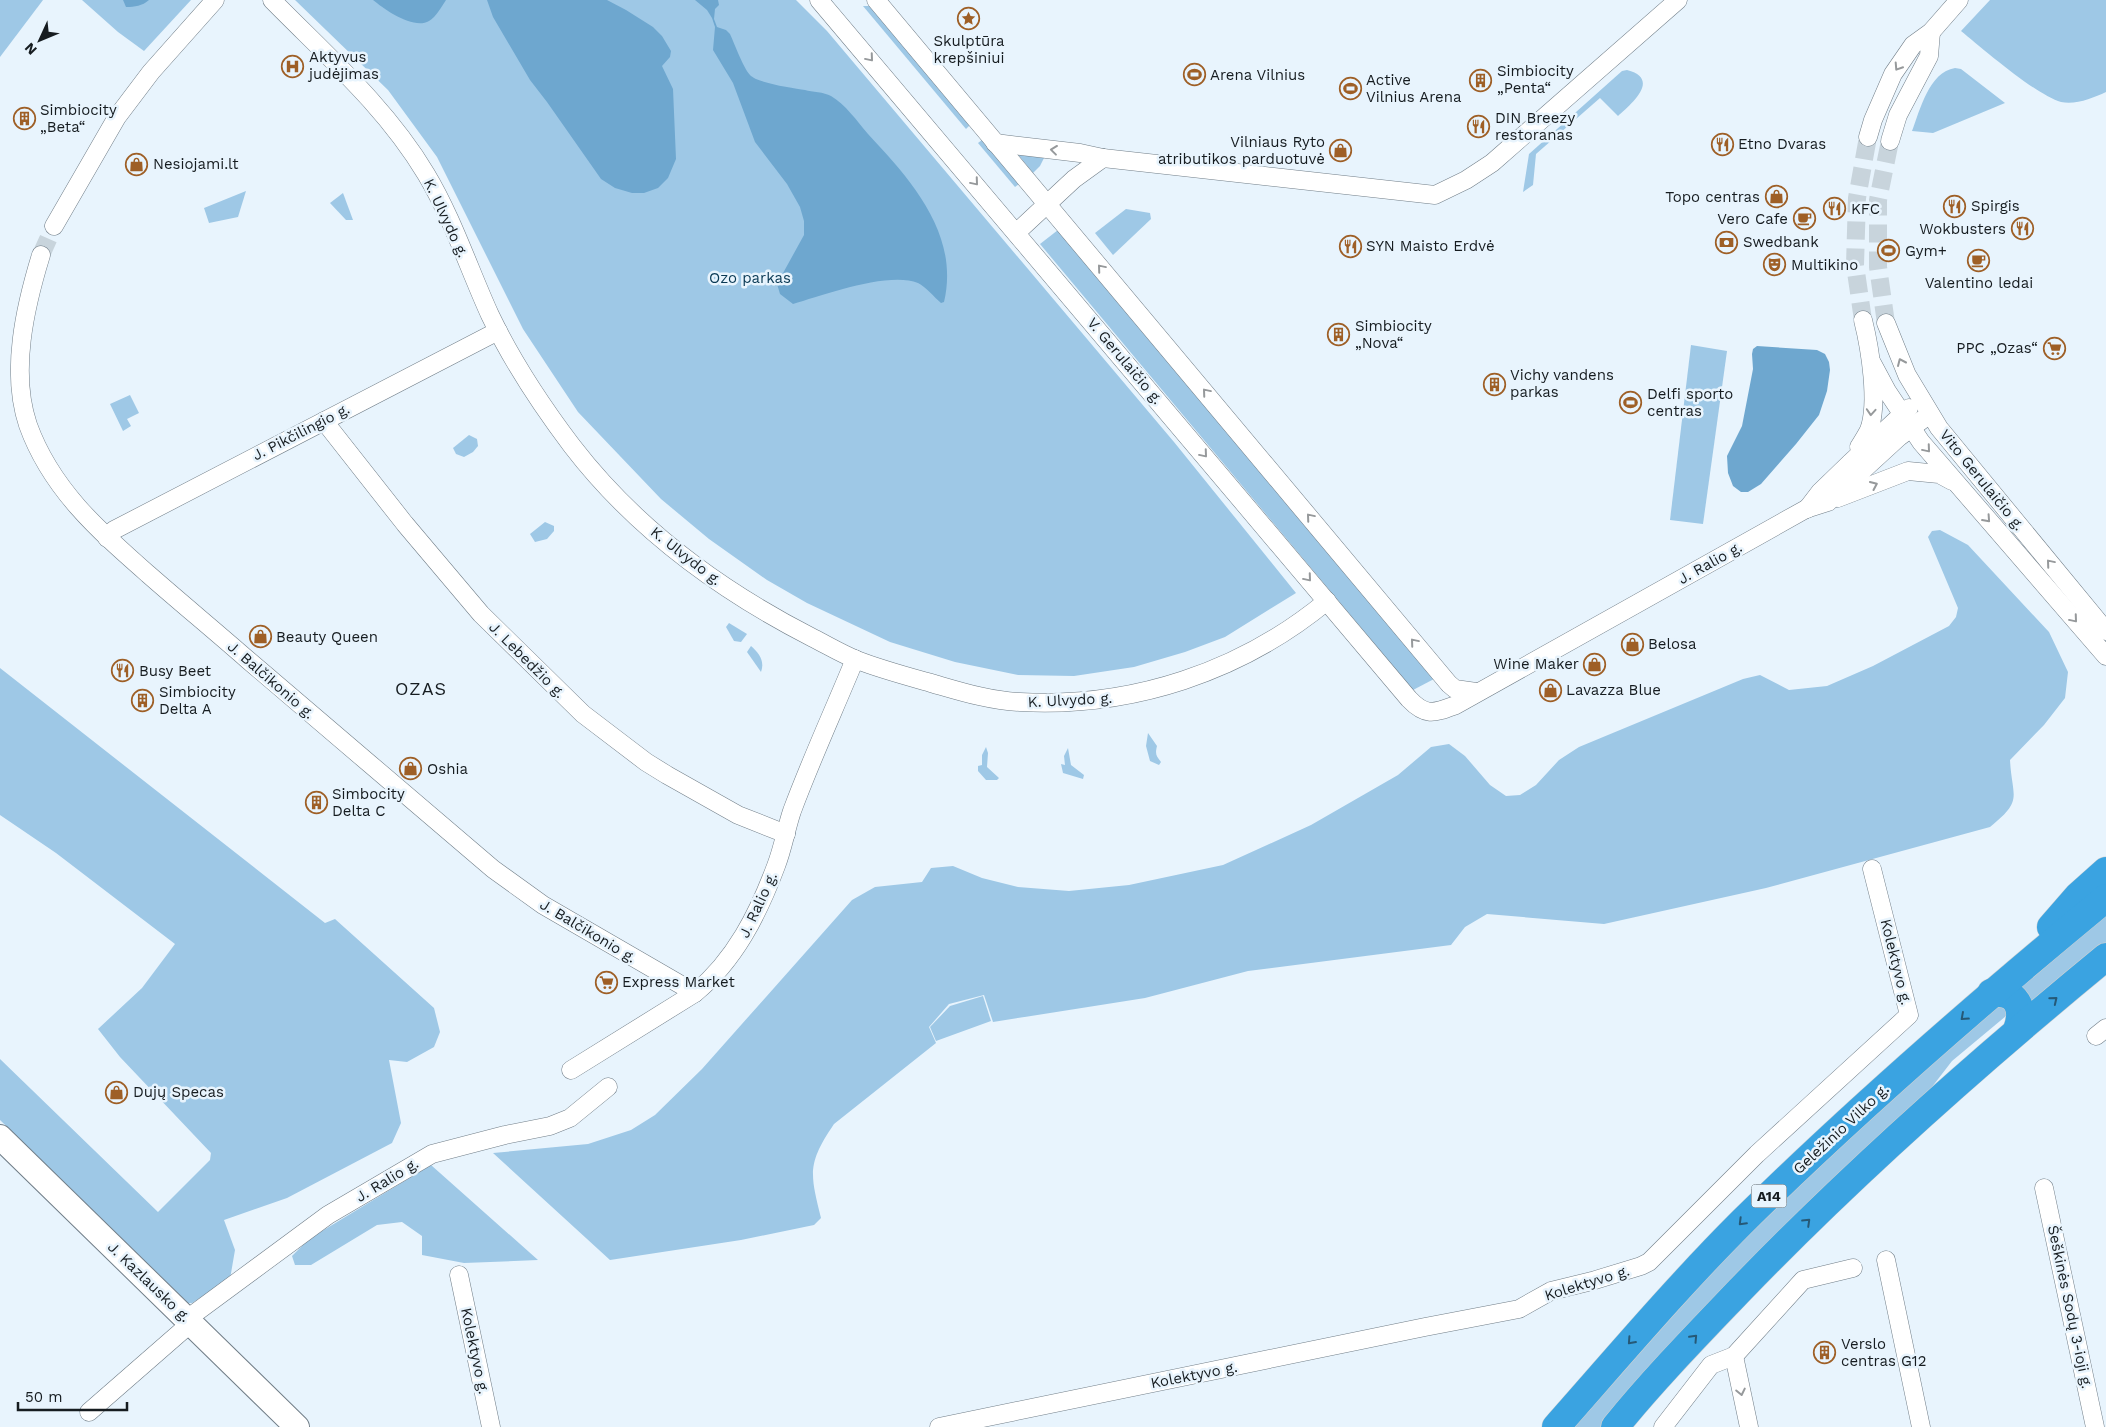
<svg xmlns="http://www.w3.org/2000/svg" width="2106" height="1427" viewBox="0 0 2106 1427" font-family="'Work Sans',sans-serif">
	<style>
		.green { fill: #9ec8e6 }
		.water { fill: #6ea7cf }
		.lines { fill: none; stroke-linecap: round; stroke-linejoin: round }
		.street-tunnel { stroke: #c8d4dc; stroke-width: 18; stroke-dasharray: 18 9; stroke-linecap: butt }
		.street-casing { stroke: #717e88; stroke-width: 19 }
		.secondary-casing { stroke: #717e88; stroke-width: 26 }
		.highway-casing { stroke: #d0d2d2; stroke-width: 29 }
		.street { stroke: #fff; stroke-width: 18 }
		.secondary { stroke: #fff; stroke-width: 24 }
		.highway { stroke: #3aa3e1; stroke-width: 28 }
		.oneway { stroke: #96999b }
		.oneway2 { stroke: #265977 }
		.labels { text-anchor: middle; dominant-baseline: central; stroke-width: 5; stroke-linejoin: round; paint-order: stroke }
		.shield { fill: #e8f4fd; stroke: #555d62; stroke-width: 1 }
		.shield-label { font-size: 14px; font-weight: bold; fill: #161c20 }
		.poi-label { font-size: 15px; fill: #161c20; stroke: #e8f4fd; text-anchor: start }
		.street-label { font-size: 15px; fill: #161c20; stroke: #e8f4fd }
		.park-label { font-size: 15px; fill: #093954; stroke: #e8f4fd }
		.quarter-label { font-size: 18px; letter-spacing: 1px; fill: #161c20; stroke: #e8f4fd }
	</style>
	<rect width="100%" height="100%" fill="#e8f4fd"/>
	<g class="green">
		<polygon points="0,0 43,0 0,57"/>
		<polygon points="82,0 191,0 144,51 118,32"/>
		<polygon points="295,0 796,0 827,31 1174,442 1296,593 1225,637 1185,652 1134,667 1074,676 1018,675 955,662 890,642 807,603 767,580 709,539 661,499 578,412 523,329 437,157 388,90"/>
		<path d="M1990,0H2106V92C2093,98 2076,105 2061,102C2036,95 1983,49 1961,31Z"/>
		<polygon points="863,6 870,6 970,125 966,129"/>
		<path d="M1955,68L1961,69L2005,103L1933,133L1912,131C1920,110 1929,72 1955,68Z"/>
		<path d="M1627,70C1662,79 1630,105 1618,116L1600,98L1536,154L1533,185L1523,192L1529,154L1622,71Z"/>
		<polygon points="982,140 1019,184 1015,187 978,143"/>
		<polygon points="1016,152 1044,158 1040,166 1033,173"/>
		<polygon points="246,191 238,217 209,223 204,208"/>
		<polygon points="343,193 353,220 346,220 330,203"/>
		<polygon points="1126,209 1150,213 1151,219 1113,255 1095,233"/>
		<polygon points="1058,230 1434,679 1413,690 1040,244"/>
		<polygon points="1691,345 1727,351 1703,524 1670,520"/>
		<polygon points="130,395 139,413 127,419 131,426 123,431 110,404"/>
		<polygon points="469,435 477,439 478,446 473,452 464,457 456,454 453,448"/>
		<polygon points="545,522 554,526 554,531 547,539 535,542 530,534"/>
		<path d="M1940,530L1968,545L2049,632L2068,672L2065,698L2044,725L2010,760C2012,798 2024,800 1990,827L1766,888L1604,924L1487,914L1465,927L1451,945L1248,971L1145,998L993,1022L984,995L949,1004L929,1027L936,1043L834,1124C807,1164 810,1173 821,1218L814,1225L741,1240L610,1260L493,1153L588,1144L631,1130L655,1115L702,1069L852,900L875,887L922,882L931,868L953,866L982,878L1018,887L1069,891L1129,885L1223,865L1311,825L1398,775L1431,747L1449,744L1465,756L1490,785L1506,796L1520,795L1536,785L1559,760L1579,747L1743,679L1760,675L1789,690L1827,686L1873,666L1949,626L1956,617L1958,608L1928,537L1932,531Z"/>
		<polygon points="729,623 747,634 741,642 734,641 726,627"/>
		<path d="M751,646C759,653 765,661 761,672L747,652Z"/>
		<polygon points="0,668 325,923 335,919 434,1008 440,1032 434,1047 407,1062 389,1060 401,1123 392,1143 287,1198 224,1220 235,1250 230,1279 192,1303 188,1303 0,1120 0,1059 158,1212 210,1160 211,1153 120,1057 98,1029 142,988 175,944 56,853 0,815"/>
		<path d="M1148,733L1157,746C1155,754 1156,756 1161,762L1159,765L1150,761L1146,746Z"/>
		<polygon points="986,747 988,753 987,767 999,778 997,780 986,780 978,771 978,766 982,765 982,755"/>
		<polygon points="1068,748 1071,765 1084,775 1083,779 1063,773 1061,764 1065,765 1064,756"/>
		<polygon points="2106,913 2106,944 2033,1000 2028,1001 2020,988 2023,982"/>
		<polygon points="983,996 991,1021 936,1041 930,1027 950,1006"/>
		<polygon points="1999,1004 2007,1011 2006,1016 1952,1061 1925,1096 1643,1379 1601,1427 1569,1427 1643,1341 1833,1147"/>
		<polygon points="431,1165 538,1260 464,1263 422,1255 422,1236 402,1222 377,1225 311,1265 295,1265 292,1256 309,1239"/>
	</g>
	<g class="water">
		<path d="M123,0H149C142,6 135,7 126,7Z"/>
		<path d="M373,0H446C442,6 436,17 429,21C414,30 385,10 373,0Z"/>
		<polygon points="487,0 607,0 626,10 653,27 662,36 671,51 670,57 662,66 673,89 676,159 668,178 658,188 644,193 632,193 615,188 601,179 547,102 530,80 493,17"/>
		<path d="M695,0H718L719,5L715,9L714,19L717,27L726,30L730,34C735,45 743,67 750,75C757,83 793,88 805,90C812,92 824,92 831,96C845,104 857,121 868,134C911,180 960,234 944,302L941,303C934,297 926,287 918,283C889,271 823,295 793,304L780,294L777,284L804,235V221L800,207L787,184L755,142L733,83L713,50L715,27L712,18L707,10Z"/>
		<polygon points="1757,346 1817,350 1825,354 1829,362 1830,370 1827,391 1819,415 1796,444 1761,484 1748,492 1741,492 1733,486 1728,473 1727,456 1742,426 1753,369 1752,354 1753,349"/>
	</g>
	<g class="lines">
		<g class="street-tunnel">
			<polyline points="41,255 54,226"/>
			<polyline points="1863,320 1855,265 1857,198 1868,137"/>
			<polyline points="1886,323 1878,267 1878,200 1890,141"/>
		</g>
		<defs>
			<g id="street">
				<path d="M272,0C326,55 386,107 426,174C452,217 469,269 490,315C512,361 541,405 572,446C635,528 721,591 813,638C827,645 842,654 857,660C880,669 906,676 931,683C959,691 990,701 1020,702C1132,708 1241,672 1327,601"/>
				<path d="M819,0L1409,699C1426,717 1434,713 1456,705L1806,509L1828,502L1899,437L1930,414"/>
				<polyline points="876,0 1449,684 1455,689 1476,692"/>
				<polyline points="1868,137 1873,120 1893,74 1913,45 1931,32 1959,0"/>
				<polyline points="1890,141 1898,115 1929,56 1931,32"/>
				<polyline points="995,143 1080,153 1103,158 1435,195 1466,180 1492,163 1678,0"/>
				<polyline points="54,226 117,117 151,72 215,0"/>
				<polyline points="1017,232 1074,179 1103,158"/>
				<path d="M41,255C25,307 10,372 28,425C51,489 99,531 148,574C181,603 215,631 248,660C330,730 411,799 493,869L543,905L695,993"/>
				<polyline points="1886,323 1907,375 1939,428 2106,631"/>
				<polyline points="1872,363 1887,391 1921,442 2106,656"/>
				<polyline points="324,421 405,524 481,614 583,714 646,762 667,775 738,815 786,834"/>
				<path d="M1859,447C1862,442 1866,436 1869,430C1879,403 1870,348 1863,320"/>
				<polyline points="1838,498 1908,471 1939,474 1952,481"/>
				<polyline points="1807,509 1820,492 1850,463 1909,408"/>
				<polyline points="107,538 114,530 498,331"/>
				<polyline points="2096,1036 2106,1028"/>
				<path d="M571,1070L695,993C735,960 758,914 776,866C783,848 786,829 792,811C811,760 834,710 855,659"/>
				<polyline points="2044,1188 2095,1427"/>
				<polyline points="1886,1260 1921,1427"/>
				<polyline points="459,1275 491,1427"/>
				<polyline points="187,1319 328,1215 432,1154 505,1135 550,1126 570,1118 608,1087"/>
				<polyline points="1734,1356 1749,1427"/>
				<polyline points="89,1412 191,1323"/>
				<polyline points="939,1427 1425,1327 1519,1309 1551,1291 1592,1281 1641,1266 1649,1262 1757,1154 1909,1015 1872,869"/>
				<polyline points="1663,1427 1711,1365 1734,1356 1803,1280 1853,1268"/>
			</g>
			<polyline id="secondary" points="0,1137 297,1427"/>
			<g id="highway">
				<polyline points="2051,927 2078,896 2106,871"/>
				<path d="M1991,993C2017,990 2025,1008 2017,1030"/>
				<path d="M1556,1427C1617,1358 1677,1287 1742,1222C1858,1108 1981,1001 2106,898"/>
				<path d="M1615,1427C1654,1379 1697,1335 1740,1290C1855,1171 1978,1062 2106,957"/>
			</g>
		</defs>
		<use href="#street" class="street-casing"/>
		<use href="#secondary" class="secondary-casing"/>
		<use href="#highway" class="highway-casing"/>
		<use href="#street" class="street"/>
		<use href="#secondary" class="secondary"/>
		<use href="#highway" class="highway"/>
	</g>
	<defs><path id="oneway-chevron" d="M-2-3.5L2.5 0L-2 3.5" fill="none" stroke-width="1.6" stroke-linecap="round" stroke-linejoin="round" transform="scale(1.25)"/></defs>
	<g class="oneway">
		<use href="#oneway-chevron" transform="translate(870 58) rotate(50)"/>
		<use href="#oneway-chevron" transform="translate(1898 67) rotate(123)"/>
		<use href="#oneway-chevron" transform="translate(1054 150) rotate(-173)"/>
		<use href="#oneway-chevron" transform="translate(975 182) rotate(50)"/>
		<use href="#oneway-chevron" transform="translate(1101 268) rotate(-130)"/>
		<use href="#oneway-chevron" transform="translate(1901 362) rotate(-114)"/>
		<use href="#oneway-chevron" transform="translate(1206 392) rotate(-130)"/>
		<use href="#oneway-chevron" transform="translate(1871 412) rotate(94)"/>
		<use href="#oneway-chevron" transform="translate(1927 449) rotate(50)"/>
		<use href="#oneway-chevron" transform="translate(1204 454) rotate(50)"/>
		<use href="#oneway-chevron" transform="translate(1874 485) rotate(-24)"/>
		<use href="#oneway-chevron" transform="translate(1310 517) rotate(-130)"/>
		<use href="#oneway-chevron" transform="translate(1987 519) rotate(48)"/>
		<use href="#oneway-chevron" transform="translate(2050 563) rotate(-130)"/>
		<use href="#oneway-chevron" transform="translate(1308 578) rotate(50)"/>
		<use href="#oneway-chevron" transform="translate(2074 619) rotate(50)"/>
		<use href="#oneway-chevron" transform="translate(1414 642) rotate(-130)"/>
		<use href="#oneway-chevron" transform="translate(1741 1392) rotate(78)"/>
	</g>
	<g class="oneway2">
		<use href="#oneway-chevron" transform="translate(2054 1000) rotate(-39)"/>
		<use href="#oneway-chevron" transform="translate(1964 1017) rotate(138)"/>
		<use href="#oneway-chevron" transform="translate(1742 1222) rotate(135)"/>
		<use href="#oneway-chevron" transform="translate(1807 1222) rotate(-44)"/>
		<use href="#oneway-chevron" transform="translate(1694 1338) rotate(-47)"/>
		<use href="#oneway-chevron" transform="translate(1631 1341) rotate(132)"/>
	</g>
	<defs>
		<symbol id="sight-ring" viewBox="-11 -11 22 22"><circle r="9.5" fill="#e8f4fd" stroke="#9e5f26" stroke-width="1.5"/><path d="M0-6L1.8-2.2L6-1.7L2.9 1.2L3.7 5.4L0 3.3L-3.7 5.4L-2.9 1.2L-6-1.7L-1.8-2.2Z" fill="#9e5f26"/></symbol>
		<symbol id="hospital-ring" viewBox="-11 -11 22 22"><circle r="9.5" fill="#e8f4fd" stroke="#9e5f26" stroke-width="1.5"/><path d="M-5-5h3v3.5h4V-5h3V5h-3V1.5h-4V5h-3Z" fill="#9e5f26"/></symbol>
		<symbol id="stadium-ring" viewBox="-11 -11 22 22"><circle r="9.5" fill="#e8f4fd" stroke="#9e5f26" stroke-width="1.5"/><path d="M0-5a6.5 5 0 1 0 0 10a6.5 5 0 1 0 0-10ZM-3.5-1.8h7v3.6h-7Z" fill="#9e5f26"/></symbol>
		<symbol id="building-ring" viewBox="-11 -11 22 22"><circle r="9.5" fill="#e8f4fd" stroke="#9e5f26" stroke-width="1.5"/><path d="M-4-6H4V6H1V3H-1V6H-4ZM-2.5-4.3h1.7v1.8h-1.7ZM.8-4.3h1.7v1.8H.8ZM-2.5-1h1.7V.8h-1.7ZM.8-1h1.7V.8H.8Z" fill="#9e5f26"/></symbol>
		<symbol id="restaurant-ring" viewBox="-11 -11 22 22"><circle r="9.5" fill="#e8f4fd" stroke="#9e5f26" stroke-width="1.5"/><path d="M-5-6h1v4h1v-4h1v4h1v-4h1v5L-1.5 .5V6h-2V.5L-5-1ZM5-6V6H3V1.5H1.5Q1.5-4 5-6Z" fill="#9e5f26"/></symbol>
		<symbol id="shop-ring" viewBox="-11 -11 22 22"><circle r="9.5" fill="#e8f4fd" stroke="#9e5f26" stroke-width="1.5"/><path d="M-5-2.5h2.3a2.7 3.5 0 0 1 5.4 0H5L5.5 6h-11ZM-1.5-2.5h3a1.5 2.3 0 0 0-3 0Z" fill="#9e5f26"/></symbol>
		<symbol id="cafe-ring" viewBox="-11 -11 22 22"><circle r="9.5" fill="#e8f4fd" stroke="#9e5f26" stroke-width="1.5"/><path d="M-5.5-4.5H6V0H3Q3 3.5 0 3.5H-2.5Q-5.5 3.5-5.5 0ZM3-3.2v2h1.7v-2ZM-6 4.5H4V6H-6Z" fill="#9e5f26"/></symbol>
		<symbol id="bank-ring" viewBox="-11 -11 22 22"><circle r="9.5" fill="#e8f4fd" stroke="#9e5f26" stroke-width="1.5"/><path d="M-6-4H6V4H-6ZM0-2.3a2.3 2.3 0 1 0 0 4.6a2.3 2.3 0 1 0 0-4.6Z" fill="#9e5f26"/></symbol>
		<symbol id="theatre-ring" viewBox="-11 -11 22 22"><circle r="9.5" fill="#e8f4fd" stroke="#9e5f26" stroke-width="1.5"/><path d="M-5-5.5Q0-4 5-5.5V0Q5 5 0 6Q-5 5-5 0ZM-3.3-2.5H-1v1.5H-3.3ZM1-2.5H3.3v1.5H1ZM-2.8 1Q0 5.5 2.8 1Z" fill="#9e5f26"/></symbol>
		<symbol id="supermarket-ring" viewBox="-11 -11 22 22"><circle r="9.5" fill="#e8f4fd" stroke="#9e5f26" stroke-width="1.5"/><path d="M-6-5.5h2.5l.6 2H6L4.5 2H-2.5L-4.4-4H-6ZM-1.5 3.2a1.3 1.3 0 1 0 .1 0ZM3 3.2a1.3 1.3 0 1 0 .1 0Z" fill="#9e5f26"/></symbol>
	</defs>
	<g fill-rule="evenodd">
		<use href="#sight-ring" x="956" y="6" width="25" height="25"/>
		<use href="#hospital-ring" x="280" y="54" width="25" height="25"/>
		<use href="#stadium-ring" x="1182" y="62" width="25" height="25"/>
		<use href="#building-ring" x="1468" y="68" width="25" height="25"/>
		<use href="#stadium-ring" x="1338" y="76" width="25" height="25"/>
		<use href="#building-ring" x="12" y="106" width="25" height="25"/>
		<use href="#restaurant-ring" x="1466" y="114" width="25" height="25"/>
		<use href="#restaurant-ring" x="1710" y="132" width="25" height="25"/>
		<use href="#shop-ring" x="1328" y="138" width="25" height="25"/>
		<use href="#shop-ring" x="124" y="152" width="25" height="25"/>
		<use href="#shop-ring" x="1764" y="184" width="25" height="25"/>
		<use href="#restaurant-ring" x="1942" y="194" width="25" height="25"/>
		<use href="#restaurant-ring" x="1822" y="196" width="25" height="25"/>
		<use href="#cafe-ring" x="1792" y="206" width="25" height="25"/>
		<use href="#restaurant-ring" x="2010" y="216" width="25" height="25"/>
		<use href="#bank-ring" x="1714" y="230" width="25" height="25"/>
		<use href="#restaurant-ring" x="1338" y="234" width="25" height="25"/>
		<use href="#stadium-ring" x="1876" y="238" width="25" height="25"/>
		<use href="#cafe-ring" x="1966" y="248" width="25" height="25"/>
		<use href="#theatre-ring" x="1762" y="252" width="25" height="25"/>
		<use href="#building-ring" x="1326" y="322" width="25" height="25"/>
		<use href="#supermarket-ring" x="2042" y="336" width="25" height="25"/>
		<use href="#building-ring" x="1482" y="372" width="25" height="25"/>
		<use href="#stadium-ring" x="1618" y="390" width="25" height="25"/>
		<use href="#shop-ring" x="248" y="624" width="25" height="25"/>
		<use href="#shop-ring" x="1620" y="632" width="25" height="25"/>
		<use href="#shop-ring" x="1582" y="652" width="25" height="25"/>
		<use href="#restaurant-ring" x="110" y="658" width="25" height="25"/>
		<use href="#shop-ring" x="1538" y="678" width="25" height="25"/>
		<use href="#building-ring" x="130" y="688" width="25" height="25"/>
		<use href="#shop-ring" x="398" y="756" width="25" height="25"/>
		<use href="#building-ring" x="304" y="790" width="25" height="25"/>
		<use href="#supermarket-ring" x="594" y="970" width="25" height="25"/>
		<use href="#shop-ring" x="104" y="1080" width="25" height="25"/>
		<use href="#building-ring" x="1812" y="1340" width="25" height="25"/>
	</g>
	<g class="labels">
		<rect class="shield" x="1751.5" y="1184.5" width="35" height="23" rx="4"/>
		<g class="shield-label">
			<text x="1769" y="1196">A14</text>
		</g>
		<g class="poi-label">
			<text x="969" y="41" text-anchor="middle">Skulptūra<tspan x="969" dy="17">krepšiniui</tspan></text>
			<text x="309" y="57">Aktyvus<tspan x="309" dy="17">judėjimas</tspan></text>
			<text x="1497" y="71">Simbiocity<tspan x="1497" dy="17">„Penta“</tspan></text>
			<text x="1210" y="75">Arena Vilnius</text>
			<text x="1366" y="80">Active<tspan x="1366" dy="17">Vilnius Arena</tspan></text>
			<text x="40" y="110">Simbiocity<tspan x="40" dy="17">„Beta“</tspan></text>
			<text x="1495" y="118">DIN Breezy<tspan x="1495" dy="17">restoranas</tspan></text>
			<text x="1325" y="142" text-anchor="end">Vilniaus Ryto<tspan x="1325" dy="17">atributikos parduotuvė</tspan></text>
			<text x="1738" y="144">Etno Dvaras</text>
			<text x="153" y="164">Nesiojami.lt</text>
			<text x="1760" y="197" text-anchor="end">Topo centras</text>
			<text x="1971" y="206">Spirgis</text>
			<text x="1851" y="209">KFC</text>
			<text x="1788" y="219" text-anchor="end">Vero Cafe</text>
			<text x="2006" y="229" text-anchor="end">Wokbusters</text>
			<text x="1743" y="242">Swedbank</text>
			<text x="1366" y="246">SYN Maisto Erdvė</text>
			<text x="1905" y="251">Gym+</text>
			<text x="1791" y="265">Multikino</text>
			<text x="1979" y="283" text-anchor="middle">Valentino ledai</text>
			<text x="1355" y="326">Simbiocity<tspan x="1355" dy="17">„Nova“</tspan></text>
			<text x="2038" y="348" text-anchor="end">PPC „Ozas“</text>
			<text x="1510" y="375">Vichy vandens<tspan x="1510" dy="17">parkas</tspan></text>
			<text x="1647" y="394">Delfi sporto<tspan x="1647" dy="17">centras</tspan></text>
			<text x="276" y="637">Beauty Queen</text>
			<text x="1648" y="644">Belosa</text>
			<text x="1579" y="664" text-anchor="end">Wine Maker</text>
			<text x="139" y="671">Busy Beet</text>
			<text x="1566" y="690">Lavazza Blue</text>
			<text x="159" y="692">Simbiocity<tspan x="159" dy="17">Delta A</tspan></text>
			<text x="427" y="769">Oshia</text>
			<text x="332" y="794">Simbocity<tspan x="332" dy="17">Delta C</tspan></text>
			<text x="622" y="982">Express Market</text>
			<text x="133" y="1092">Dujų Specas</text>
			<text x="1841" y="1344">Verslo<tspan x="1841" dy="17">centras G12</tspan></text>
		</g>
		<g class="street-label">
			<text transform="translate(446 218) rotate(65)">K. Ulvydo g.</text>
			<text transform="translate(1125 361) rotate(50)">V. Gerulaičio g.</text>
			<text transform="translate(301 432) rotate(-27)">J. Pikčilingio g.</text>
			<text transform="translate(1982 480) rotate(51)">Vito Gerulaičio g.</text>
			<text transform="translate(686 556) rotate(38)">K. Ulvydo g.</text>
			<text transform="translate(1710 563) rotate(-29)">J. Ralio g.</text>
			<text transform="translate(527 660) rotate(45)">J. Lebedžio g.</text>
			<text transform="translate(271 680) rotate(41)">J. Balčikonio g.</text>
			<text transform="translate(1070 700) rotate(-3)">K. Ulvydo g.</text>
			<text transform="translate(758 905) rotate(-65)">J. Ralio g.</text>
			<text transform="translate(588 931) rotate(31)">J. Balčikonio g.</text>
			<text transform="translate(1896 962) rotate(76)">Kolektyvo g.</text>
			<text transform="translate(1841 1129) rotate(-43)">Geležinio Vilko g.</text>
			<text transform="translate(387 1180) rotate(-31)">J. Ralio g.</text>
			<text transform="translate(149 1282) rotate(44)">J. Kazlausko g.</text>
			<text transform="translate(1587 1283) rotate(-17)">Kolektyvo g.</text>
			<text transform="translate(2070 1307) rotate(78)">Šeškinės Sodų 3-ioji g.</text>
			<text transform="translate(475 1351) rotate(78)">Kolektyvo g.</text>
			<text transform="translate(1194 1375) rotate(-11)">Kolektyvo g.</text>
		</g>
		<g class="park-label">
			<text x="750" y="278">Ozo parkas</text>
		</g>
		<g class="quarter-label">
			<text x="421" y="688">OZAS</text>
		</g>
	</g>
	<g transform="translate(40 40) rotate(226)" stroke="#e8f4fd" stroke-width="4" paint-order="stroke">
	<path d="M0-4L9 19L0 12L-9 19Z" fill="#161c20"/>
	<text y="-8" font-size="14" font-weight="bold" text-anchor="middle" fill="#161c20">N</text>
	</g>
	<path d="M18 1402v8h109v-8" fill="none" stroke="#161c20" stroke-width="2.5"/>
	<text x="25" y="1402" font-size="15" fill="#161c20" stroke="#e8f4fd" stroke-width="4" paint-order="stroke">50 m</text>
</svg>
